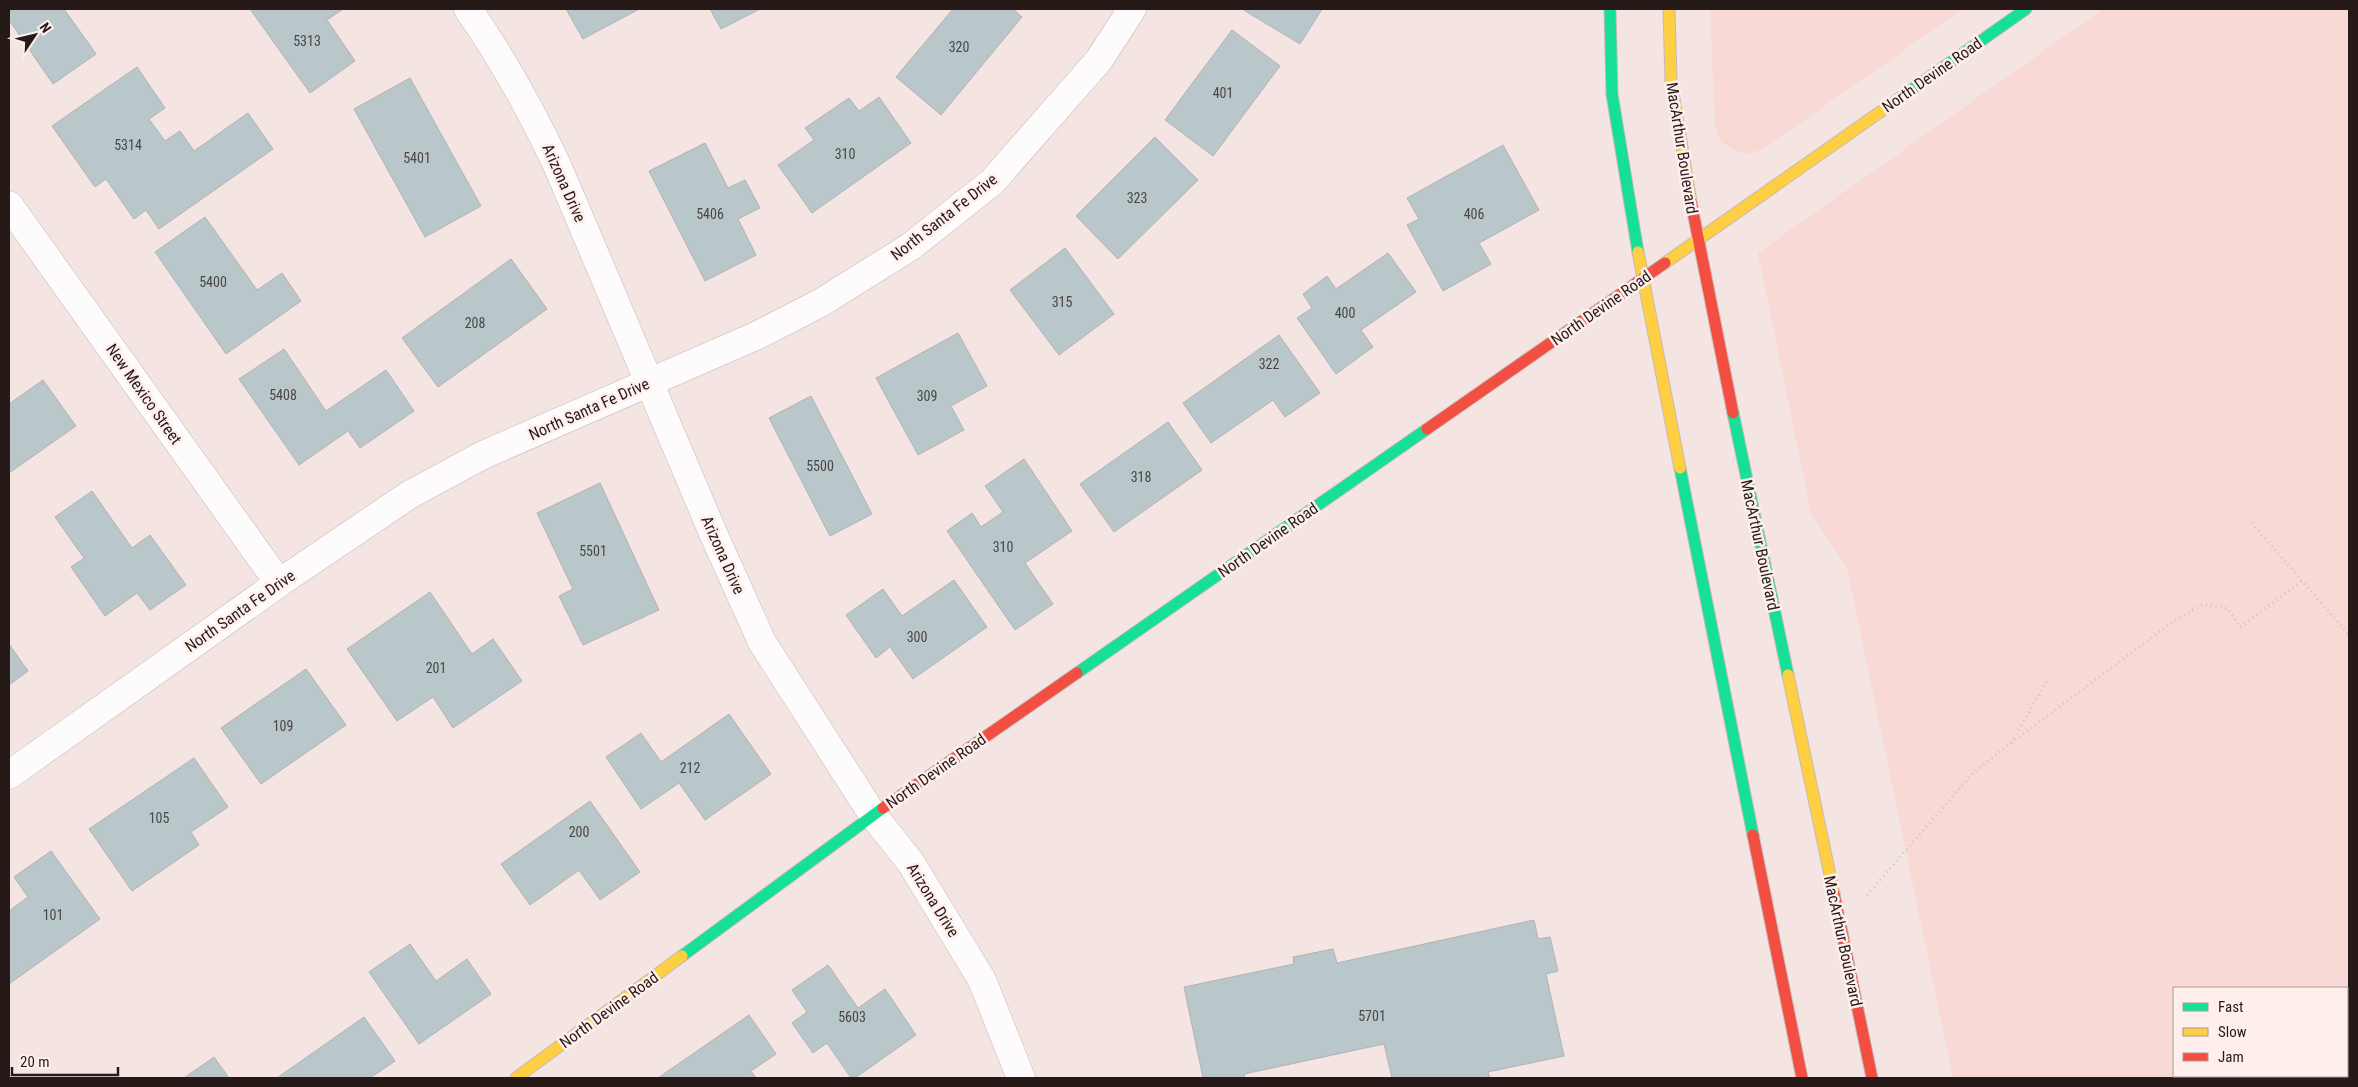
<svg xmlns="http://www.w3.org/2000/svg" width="2358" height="1087" viewBox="0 0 2358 1087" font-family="'Roboto Condensed',sans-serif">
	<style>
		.built { fill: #f8d9d5; fill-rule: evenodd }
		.building { fill: #b9c7ca; stroke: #b3b2b3 }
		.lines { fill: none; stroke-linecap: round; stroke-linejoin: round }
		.street-casing { stroke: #c6b9b7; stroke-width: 29 }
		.fast-casing { stroke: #c6b9b7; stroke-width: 13 }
		.slow-casing { stroke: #c6b9b7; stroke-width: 13 }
		.jam-casing { stroke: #c6b9b7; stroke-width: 13 }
		.path { stroke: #ccc6c5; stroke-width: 3; stroke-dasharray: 1 4; stroke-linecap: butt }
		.street { stroke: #fdfbfb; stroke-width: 28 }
		.fast { stroke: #16e098; stroke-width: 11 }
		.slow { stroke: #ffcf43; stroke-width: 11 }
		.jam { stroke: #f24e42; stroke-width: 11 }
		.labels { text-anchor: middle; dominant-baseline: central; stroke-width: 5; stroke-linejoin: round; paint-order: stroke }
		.number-label { font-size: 14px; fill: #4b4544 }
		.street-label { font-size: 16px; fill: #261a18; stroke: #feefed }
	</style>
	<rect width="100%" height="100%" fill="#f4e4e2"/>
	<g class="built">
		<polygon points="1710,9 1963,9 1763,149 1748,154 1734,150 1721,142 1715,127"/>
		<path d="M2103,9H2349V1078H1953L1847,568L1811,513L1758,253ZM2174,988H2347V1076H2174Z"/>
	</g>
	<g class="building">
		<polygon points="9,9 64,9 96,54 53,84 9,20"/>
		<polygon points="250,9 343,9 327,20 355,61 310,93"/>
		<polygon points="566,9 639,9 583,39"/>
		<polygon points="710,9 760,9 721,29"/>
		<polygon points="953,9 1013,9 1022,17 941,115 896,77"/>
		<polygon points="1242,9 1322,9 1300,44"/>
		<polygon points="1232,30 1280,66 1213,156 1165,120"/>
		<polygon points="137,67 165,108 149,119 165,141 180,131 194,151 248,113 273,149 159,229 146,210 134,219 106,179 95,187 52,126"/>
		<polygon points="410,78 481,206 425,237 354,109"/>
		<polygon points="879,97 911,143 812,213 778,165 814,140 805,128 849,98 859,111"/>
		<polygon points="1155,137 1198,180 1118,259 1076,216"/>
		<polygon points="705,143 728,188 745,180 760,208 738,219 756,255 705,281 649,171"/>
		<polygon points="1503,145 1539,210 1479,243 1491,264 1443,291 1407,225 1419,219 1407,198"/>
		<polygon points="205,217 257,290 282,273 301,301 226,354 155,252"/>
		<polygon points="1065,248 1114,314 1059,355 1010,290"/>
		<polygon points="1388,253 1416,292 1361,330 1373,347 1336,374 1297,318 1312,308 1303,294 1327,276 1336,289"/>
		<polygon points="511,259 547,309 438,387 402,338"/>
		<polygon points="958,333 987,386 951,406 964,430 918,455 876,378"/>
		<polygon points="1279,335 1320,393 1285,417 1273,400 1211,443 1183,403"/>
		<polygon points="284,349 326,411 386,370 414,411 360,448 348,431 299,465 239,379"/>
		<polygon points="43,380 76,426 9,473 9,404"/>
		<polygon points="811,396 872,514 830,536 769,418"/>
		<polygon points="1168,422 1202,470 1114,532 1080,484"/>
		<polygon points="1024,459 1072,531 1025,563 1053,604 1015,630 947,531 972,513 981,527 1003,512 985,486"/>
		<polygon points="600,483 659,610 583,645 559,596 573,589 537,513"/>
		<polygon points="92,491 132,548 150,535 186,585 150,610 137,593 105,616 71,567 84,558 55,517"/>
		<polygon points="954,580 987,627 913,679 890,647 876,658 846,615 883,589 902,616"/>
		<polygon points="430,592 472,654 493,639 522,681 453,728 433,697 397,721 347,649"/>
		<polygon points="9,644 28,671 9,685"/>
		<polygon points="306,669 346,725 261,784 221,728"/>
		<polygon points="729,714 771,774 705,820 679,783 641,809 606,757 641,733 661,762"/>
		<polygon points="194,758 228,807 191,832 199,845 132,891 89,829"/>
		<polygon points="590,801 640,872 600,900 579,870 530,905 501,864"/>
		<polygon points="51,851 100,919 9,984 9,911 28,897 14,877"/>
		<polygon points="1534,920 1538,939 1550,937 1558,971 1546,974 1564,1056 1488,1072 1490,1078 1392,1078 1384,1044 1244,1074 1245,1078 1203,1078 1184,987 1294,964 1293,957 1333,949 1337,963"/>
		<polygon points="410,944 436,981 467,959 491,994 419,1044 369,972"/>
		<polygon points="828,965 858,1008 885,989 916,1035 855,1078 851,1078 827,1043 813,1053 792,1023 807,1012 792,990"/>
		<polygon points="749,1015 776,1054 751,1071 756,1078 658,1078"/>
		<polygon points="364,1017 395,1061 370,1078 277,1078"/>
		<polygon points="214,1057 229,1078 184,1078"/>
	</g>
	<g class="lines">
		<defs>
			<g id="street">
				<path d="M468,9C503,59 531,110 557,165L713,533L762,642L873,815L911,863L982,980L1021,1078"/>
				<polyline points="9,205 279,583"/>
				<polyline points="9,775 279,583 409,495 483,455 758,335 822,302 910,247 992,182 1099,60 1132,9"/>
			</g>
			<g id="fast">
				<polyline points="1610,9 1612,94 1638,252"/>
				<polyline points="1900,98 2026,9"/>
				<polyline points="1733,413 1788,675"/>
				<polyline points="1680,468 1753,835"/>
				<polyline points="1077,673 1427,429"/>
				<polyline points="682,956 883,808"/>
			</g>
			<g id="slow">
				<polyline points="1669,9 1671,81 1691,202"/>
				<polyline points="1638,252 1680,468"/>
				<polyline points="1665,263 1900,98"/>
				<polyline points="1788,675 1834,894"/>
				<polyline points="516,1078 682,956"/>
			</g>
			<g id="jam">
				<polyline points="1691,202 1733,413"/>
				<polyline points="1427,429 1665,263"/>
				<polyline points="883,808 1077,673"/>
				<polyline points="1753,835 1802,1078"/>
				<polyline points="1834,894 1872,1078"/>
			</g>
		</defs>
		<use href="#street" class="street-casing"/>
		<use href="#fast" class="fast-casing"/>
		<use href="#slow" class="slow-casing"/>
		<use href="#jam" class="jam-casing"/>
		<g class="path">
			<polyline points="2252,523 2349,635"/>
			<polyline points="2011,743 2175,620 2204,604 2227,608 2240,627 2302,581"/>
			<polyline points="1867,895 1973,773 2011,743 2048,679"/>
		</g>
		<use href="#street" class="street"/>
		<use href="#fast" class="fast"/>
		<use href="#slow" class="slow"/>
		<use href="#jam" class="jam"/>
	</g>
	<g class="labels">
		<g class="number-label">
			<text x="307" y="41">5313</text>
			<text x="959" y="47">320</text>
			<text x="1223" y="93">401</text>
			<text x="128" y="145">5314</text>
			<text x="845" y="154">310</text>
			<text x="417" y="158">5401</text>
			<text x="1137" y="198">323</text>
			<text x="710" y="214">5406</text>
			<text x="1474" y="214">406</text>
			<text x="213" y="282">5400</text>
			<text x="1062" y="302">315</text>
			<text x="1345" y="313">400</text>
			<text x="475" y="323">208</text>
			<text x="1269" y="364">322</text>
			<text x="283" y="395">5408</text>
			<text x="927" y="396">309</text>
			<text x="820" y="466">5500</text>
			<text x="1141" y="477">318</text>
			<text x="1003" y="547">310</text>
			<text x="593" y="551">5501</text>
			<text x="917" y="637">300</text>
			<text x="436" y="668">201</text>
			<text x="283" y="726">109</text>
			<text x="690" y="768">212</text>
			<text x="159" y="818">105</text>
			<text x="579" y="832">200</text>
			<text x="53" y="915">101</text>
			<text x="1372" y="1016">5701</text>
			<text x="852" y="1017">5603</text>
		</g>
		<g class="street-label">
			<text transform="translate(1932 75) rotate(-35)">North Devine Road</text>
			<text transform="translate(1682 148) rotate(81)">MacArthur Boulevard</text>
			<text transform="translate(564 183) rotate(66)">Arizona Drive</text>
			<text transform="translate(944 217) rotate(-38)">North Santa Fe Drive</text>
			<text transform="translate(1601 308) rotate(-35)">North Devine Road</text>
			<text transform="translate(144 394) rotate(55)">New Mexico Street</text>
			<text transform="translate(589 409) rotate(-24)">North Santa Fe Drive</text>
			<text transform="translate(1268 540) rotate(-35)">North Devine Road</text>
			<text transform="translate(1760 545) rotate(78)">MacArthur Boulevard</text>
			<text transform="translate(723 555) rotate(66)">Arizona Drive</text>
			<text transform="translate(240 611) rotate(-35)">North Santa Fe Drive</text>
			<text transform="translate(936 771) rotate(-35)">North Devine Road</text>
			<text transform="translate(933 900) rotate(58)">Arizona Drive</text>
			<text transform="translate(1843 941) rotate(78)">MacArthur Boulevard</text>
			<text transform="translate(609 1010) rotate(-36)">North Devine Road</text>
		</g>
	</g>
	<rect width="2358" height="1087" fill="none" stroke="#261a18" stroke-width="20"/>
	<rect x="2173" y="987" width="175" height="90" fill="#feefed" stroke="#a89a98"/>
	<rect x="2183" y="1003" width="25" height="8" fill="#16e098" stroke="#a89a98"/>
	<text x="2218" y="1012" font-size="15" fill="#261a18">Fast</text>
	<rect x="2183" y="1028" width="25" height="8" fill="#ffcf43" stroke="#a89a98"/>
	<text x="2218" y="1037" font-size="15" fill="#261a18">Slow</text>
	<rect x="2183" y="1053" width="25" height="8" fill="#f24e42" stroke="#a89a98"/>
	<text x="2218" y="1062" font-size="15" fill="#261a18">Jam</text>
	<g transform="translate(35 35) rotate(55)" stroke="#feefed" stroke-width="4" paint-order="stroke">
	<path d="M0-4L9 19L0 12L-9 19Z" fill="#261a18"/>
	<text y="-8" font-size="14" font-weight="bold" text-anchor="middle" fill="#261a18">N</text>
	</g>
	<path d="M12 1067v8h106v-8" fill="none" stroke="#261a18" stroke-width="2.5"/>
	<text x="20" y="1067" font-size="15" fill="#261a18" stroke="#feefed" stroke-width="4" paint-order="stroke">20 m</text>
</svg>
